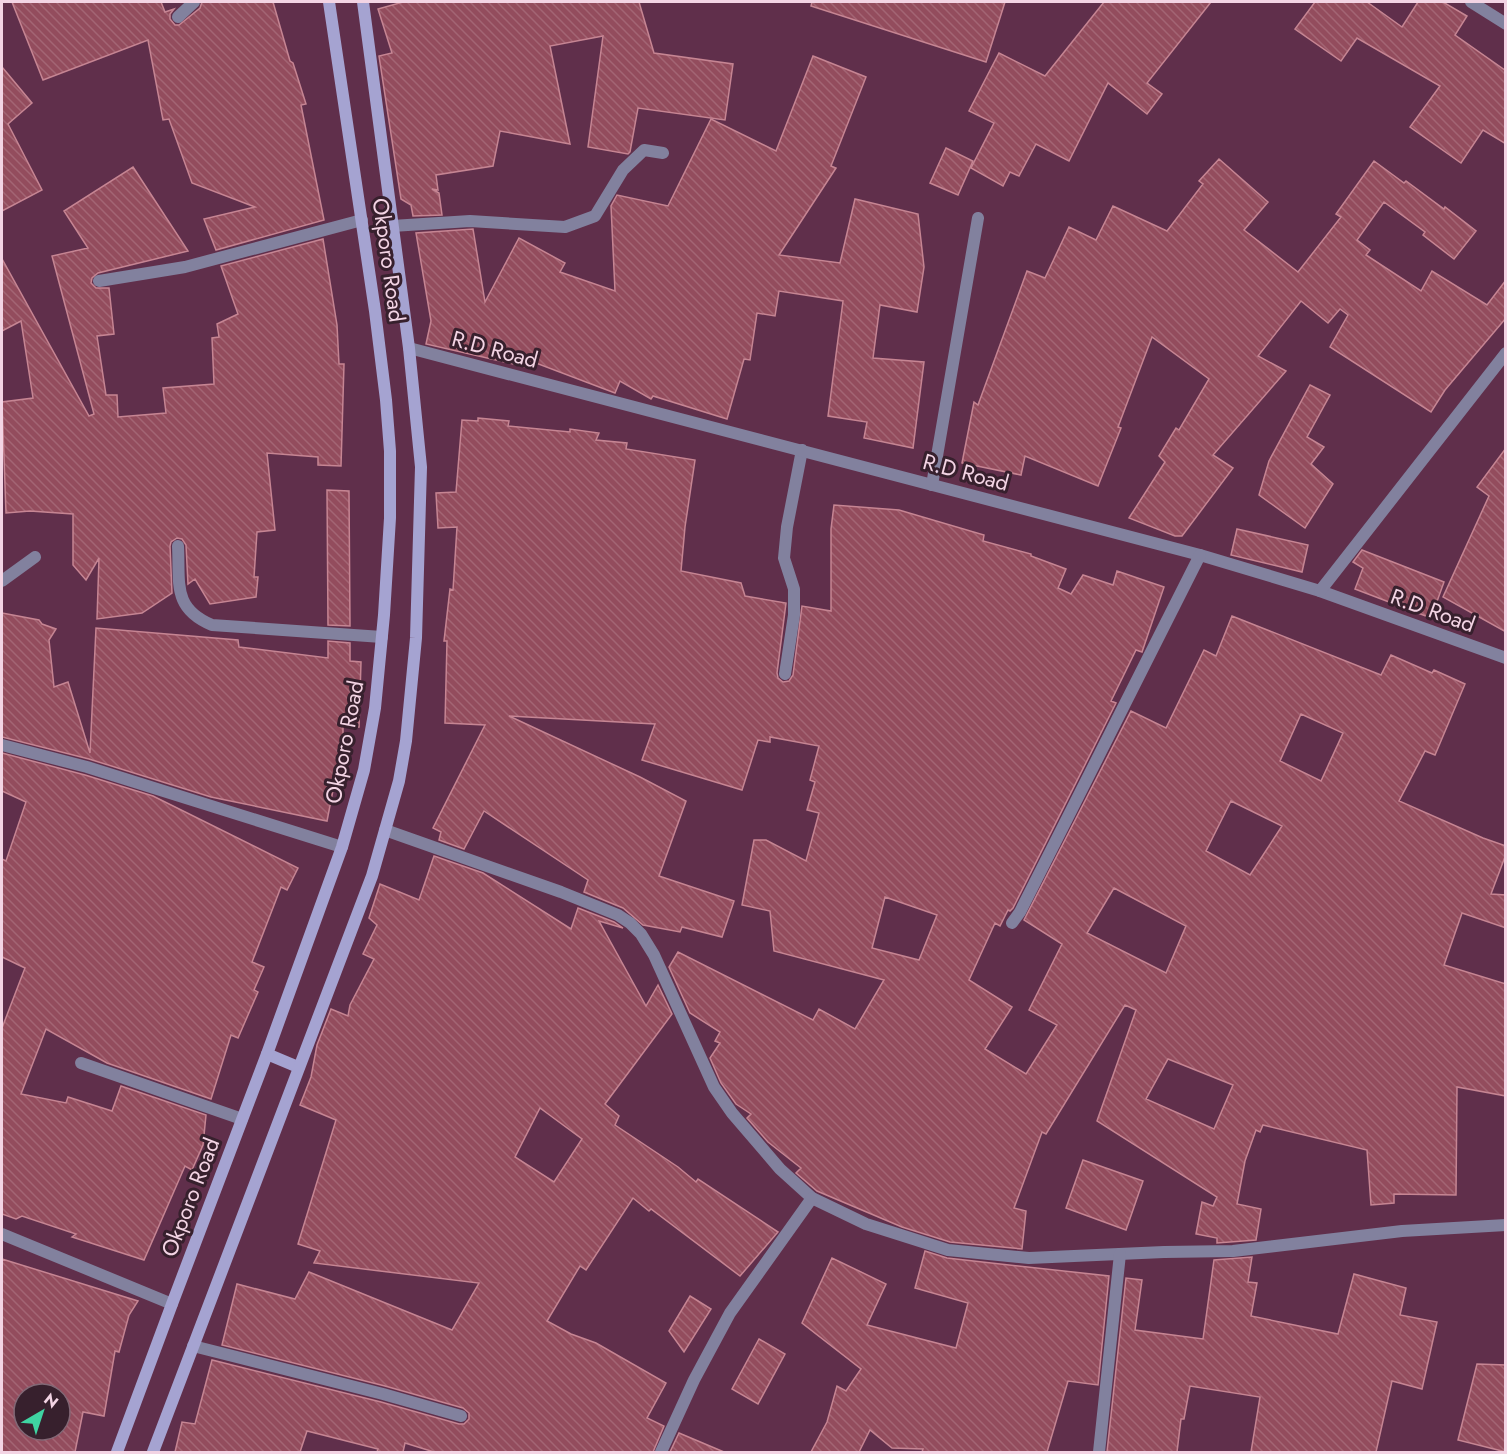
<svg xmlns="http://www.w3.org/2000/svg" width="1507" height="1454" viewBox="0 0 1507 1454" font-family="Jost,sans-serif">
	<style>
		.building { fill: url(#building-back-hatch); stroke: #c68593; stroke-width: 1.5; fill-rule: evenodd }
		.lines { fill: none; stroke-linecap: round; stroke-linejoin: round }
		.lane { stroke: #82819e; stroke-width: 12 }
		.street { stroke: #82819e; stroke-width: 12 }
		.secondary { stroke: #a5a3d1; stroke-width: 12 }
		.labels { text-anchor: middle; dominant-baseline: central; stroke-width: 6; stroke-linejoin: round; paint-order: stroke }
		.street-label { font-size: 22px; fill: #f3d4e4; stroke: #37202d }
	</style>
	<defs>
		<pattern id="building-back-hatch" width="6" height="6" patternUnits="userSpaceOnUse" patternTransform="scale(1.5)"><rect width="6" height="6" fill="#934c5d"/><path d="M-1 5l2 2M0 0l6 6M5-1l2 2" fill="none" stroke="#a36574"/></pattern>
	</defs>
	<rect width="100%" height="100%" fill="#602f4b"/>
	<g class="building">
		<polygon points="12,2 161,2 165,12 174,9 170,14 170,19 175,25 179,25 200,8 202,2 273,2 290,61 293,63 306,104 301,105 324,220 216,250 204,219 255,207 192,183 169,119 163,120 148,40 43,80"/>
		<polygon points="403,2 639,2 654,53 733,64 725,120 638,108 630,152 628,154 588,147 603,36 550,46 570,144 500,131 493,166 436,175 438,190 432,189 439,193 442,215 413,216 411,205 401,199 379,56 392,53 378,9"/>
		<polygon points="812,2 1005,2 986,62 811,6"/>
		<polygon points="1104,2 1211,2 1147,83 1162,94 1147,114 1108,83 1069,161 1036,144 1019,176 1010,172 1003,186 971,168 994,123 969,111 999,53 1045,76"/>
		<polygon points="1315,2 1367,2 1402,27 1418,2 1443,2 1467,16 1455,35 1506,71 1506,144 1483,130 1461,163 1410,127 1440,86 1357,38 1341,61 1295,29"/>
		<polygon points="813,56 866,77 831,166 836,168 779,255 840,263 855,199 918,214 924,267 917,312 880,305 873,358 924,362 913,448 864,438 867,422 828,416 843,301 779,291 775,316 757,313 750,360 744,359 727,419 653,396 651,399 620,381 615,393 536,363 535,369 426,344 431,321 416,233 473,229 485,302 519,238 565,263 560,272 615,291 611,206 617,195 668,206 711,119 776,151"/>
		<polygon points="2,67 32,103 8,124 42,190 2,211"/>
		<polygon points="946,148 973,161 958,195 930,183"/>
		<polygon points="1219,159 1268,202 1244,230 1298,272 1341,217 1336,214 1374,161 1404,183 1406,181 1444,209 1445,207 1476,231 1454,259 1423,235 1425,232 1384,202 1357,240 1370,250 1366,255 1421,291 1432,271 1487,305 1506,280 1506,318 1445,390 1431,412 1330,347 1348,315 1340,309 1328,323 1301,301 1258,356 1286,371 1213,455 1233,468 1182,536 1175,536 1129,518 1165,462 1159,456 1176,428 1179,430 1209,379 1152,337 1118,427 1121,428 1098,486 1025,456 1021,475 962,463 974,402 978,405 1027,271 1045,278 1069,227 1096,240 1113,206 1167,231 1203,184 1199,181"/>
		<polygon points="133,167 188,251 98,273 92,278 91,283 96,288 109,288 114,334 97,336 106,395 117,395 118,417 166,413 163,388 214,384 212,338 219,337 217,324 238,314 221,266 323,239 337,325 339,364 344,364 341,466 318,465 318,457 267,453 275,530 257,532 254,577 258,577 256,597 210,604 195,579 188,584 186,545 182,539 177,538 171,542 170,546 172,593 142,613 97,619 99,558 86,580 73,565 73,514 30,511 6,513 2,402 33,398 21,321 2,331 2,259 89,416 94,414 52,256 88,248 64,211"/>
		<polygon points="1310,385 1330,395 1307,437 1324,447 1311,464 1333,484 1305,528 1259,495 1269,461"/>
		<path d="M478,418L509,421L508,426L570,432V429L599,433L596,440L627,443L626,449L695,460L685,527L681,571L741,583L745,596L786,603L777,673L778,678L783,682L789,681L793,675L802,606L831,611V529L834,505L899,510L984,535L983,541L1031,554V556L1066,569L1058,588L1071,594L1083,575L1113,585L1117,571L1164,587L1142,652L1136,650L1111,701L1116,703L1013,908L1010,911L1008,910L1000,926L995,923L969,980L1012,1007L985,1049L1026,1074L1057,1025L1029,1010L1062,944L1024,920L1131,711L1166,728L1204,650L1216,656L1232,616L1381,675L1391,655L1432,673L1434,670L1465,684L1435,755L1425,751L1399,801L1483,838L1506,846V854L1491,894L1506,895V928L1462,913L1444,965L1506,984V1096L1457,1087L1456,1195L1394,1194V1203L1371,1205L1367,1150L1263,1125L1260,1132L1256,1130L1245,1161L1237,1204L1261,1209L1256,1240L1217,1243V1238L1196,1234L1202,1202L1213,1206L1217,1197L1097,1121L1136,1010L1125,1005L1046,1134L1042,1132L1014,1208L1026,1211L1022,1249L950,1242L902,1227L817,1191L796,1173L801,1168L768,1142L747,1118L751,1114L736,1104L721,1083L710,1058L720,1043L715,1041L720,1032L690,1013L669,967L678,952L813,1020L819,1009L855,1029L884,980L774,951L770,911L742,905L754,840H766L806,861L819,813L807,810L815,782L810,780L819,746L770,737V742L758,740L742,790L642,760L655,724L509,716L640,777L686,801L659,876L734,901L722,937L682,927L680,932L643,925L623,908L584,892L588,880L484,811L464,849L439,840L441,832L433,828L485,725L445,723L447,641H444L450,589L453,590L457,527L438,528L436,493L456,492L462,420L478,421ZM1301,714L1343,733L1321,781L1280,761ZM1231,801L1282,826L1250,875L1206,851ZM1114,888L1186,926L1166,973L1087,933ZM885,897L937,915L919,960L872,948ZM1168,1059L1233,1085L1214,1129L1146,1099Z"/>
		<polygon points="1506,448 1506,632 1443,597 1489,496 1477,487"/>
		<polygon points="327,490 349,491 350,626 328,625"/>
		<polygon points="1237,529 1308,545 1302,572 1231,555"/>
		<polygon points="1362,550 1444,582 1431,618 1355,589 1363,568 1353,562"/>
		<polygon points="2,613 39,620 42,624 56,629 49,640 54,687 68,682 90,753 96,628 238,640 239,647 328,658 328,641 350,643 350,661 361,662 359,727 343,727 343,739 327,821 211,797 89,759 2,737"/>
		<polygon points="2,753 85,775 153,796 298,868 287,890 281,887 252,962 264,967 254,990 258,992 238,1038 231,1035 211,1099 107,1063 46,1029 21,1094 66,1103 68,1097 112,1111 121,1086 206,1115 203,1145 192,1170 185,1166 144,1260 72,1237 76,1234 22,1216 16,1219 2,1214 2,1028 25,968 2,957 2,859 6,861 26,802 2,791"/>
		<path d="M434,856L483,873L571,929L578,908L614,922L623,928L599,921L646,1006L658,985L672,1014L605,1104L619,1116L615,1125L678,1167L696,1182L698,1179L778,1232L740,1276L651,1209L649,1211L633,1198L586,1270L580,1266L547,1321L571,1334L596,1343L666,1383L647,1418L664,1426L653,1452H434L405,1443L403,1452H377L378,1449L307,1431L300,1452H175L182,1422L195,1424L212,1360L381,1402L459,1424H464L469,1419V1413L463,1408L385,1386L222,1345L237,1284L295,1299L309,1272L452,1330L479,1283L314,1263L320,1251L298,1244L336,1120L300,1105L311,1077L317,1045L331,1009L348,1016L350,1005L374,959L363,954L377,925L369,918L380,884L419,900ZM540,1108L582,1139L554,1182L515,1157Z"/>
		<polygon points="1083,1160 1143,1181 1126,1230 1066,1208"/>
		<polygon points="925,1251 947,1258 1109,1276 1098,1385 1068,1381 1047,1452 922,1452 923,1449 892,1448 870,1430 859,1452 811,1452 827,1422 837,1386 846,1391 861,1369 802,1323 832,1258 886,1284 867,1325 956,1348 968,1303 915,1288"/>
		<polygon points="1252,1257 1248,1282 1257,1283 1251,1316 1338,1334 1354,1274 1406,1288 1400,1315 1437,1322 1422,1389 1392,1381 1376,1452 1251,1452 1260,1397 1190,1386 1184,1419 1181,1419 1177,1452 1107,1452 1126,1278 1142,1280 1135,1330 1203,1339 1214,1260"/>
		<path d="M2,1259L138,1301L129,1315L119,1352L115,1351L104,1416L83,1412L75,1452H2ZM24,1394H60V1430H24Z"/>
		<polygon points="690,1296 711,1309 684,1352 669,1331"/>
		<polygon points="759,1339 785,1354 758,1404 732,1389"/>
		<polygon points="1477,1364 1506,1365 1506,1452 1458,1440"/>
		<polygon points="679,1433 724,1452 670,1452"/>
	</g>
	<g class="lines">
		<g class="lane">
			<polyline points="178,17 194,2"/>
			<polyline points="392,226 470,221 565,227 595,216 623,170 644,150 663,153"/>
			<polyline points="99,281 185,267 362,220"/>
			<path d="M178,546C180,583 172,608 212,625L382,637"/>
			<polyline points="2,581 35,557"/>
			<polyline points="785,674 794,615 794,589 784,558 787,527 802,450"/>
			<polyline points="81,1063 242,1119"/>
		</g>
		<g class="street">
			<polyline points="1471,2 1506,24"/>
			<polyline points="409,348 1200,555 1320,591 1506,658"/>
			<polyline points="932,485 978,218"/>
			<polyline points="1320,591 1506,353"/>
			<polyline points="2,745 87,767 342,847"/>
			<polyline points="385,830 561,892 618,915 630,923 641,934 654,955 714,1087 732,1113 780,1169 812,1198 866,1224 948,1250 1029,1258 1164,1252 1233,1251 1402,1231 1506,1225"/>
			<polyline points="1012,923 1020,912 1200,555"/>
			<polyline points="2,1234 172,1304"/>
			<polyline points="193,1346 383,1394 461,1416"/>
			<polyline points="661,1452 694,1380 730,1313 812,1198"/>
			<polyline points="1099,1452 1120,1254"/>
		</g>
		<g class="secondary">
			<polyline points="267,1054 298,1067"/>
			<polyline points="117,1452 172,1304 267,1054 342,847 364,770 375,708 384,615 390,518 390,451 386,400 375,311 329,2"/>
			<polyline points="153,1452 372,876 399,781 406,741 416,638 421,467 409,348 363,2"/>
		</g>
	</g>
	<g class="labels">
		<g class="street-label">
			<text transform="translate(389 260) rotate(82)">Okporo Road</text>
			<text transform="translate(495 349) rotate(15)">R.D Road</text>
			<text transform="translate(966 472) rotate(15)">R.D Road</text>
			<text transform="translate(1433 610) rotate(20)">R.D Road</text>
			<text transform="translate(344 742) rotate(-79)">Okporo Road</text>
			<text transform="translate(190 1197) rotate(-69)">Okporo Road</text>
		</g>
	</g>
	<rect width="1507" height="1454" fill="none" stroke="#f3d4e4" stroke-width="6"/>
	<g transform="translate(42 1412) rotate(39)"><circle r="28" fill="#37202d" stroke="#826876" stroke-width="1.5"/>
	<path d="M0-4.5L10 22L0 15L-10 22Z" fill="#3fd4a2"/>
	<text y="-9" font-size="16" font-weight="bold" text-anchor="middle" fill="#f3d4e4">N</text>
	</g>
</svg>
